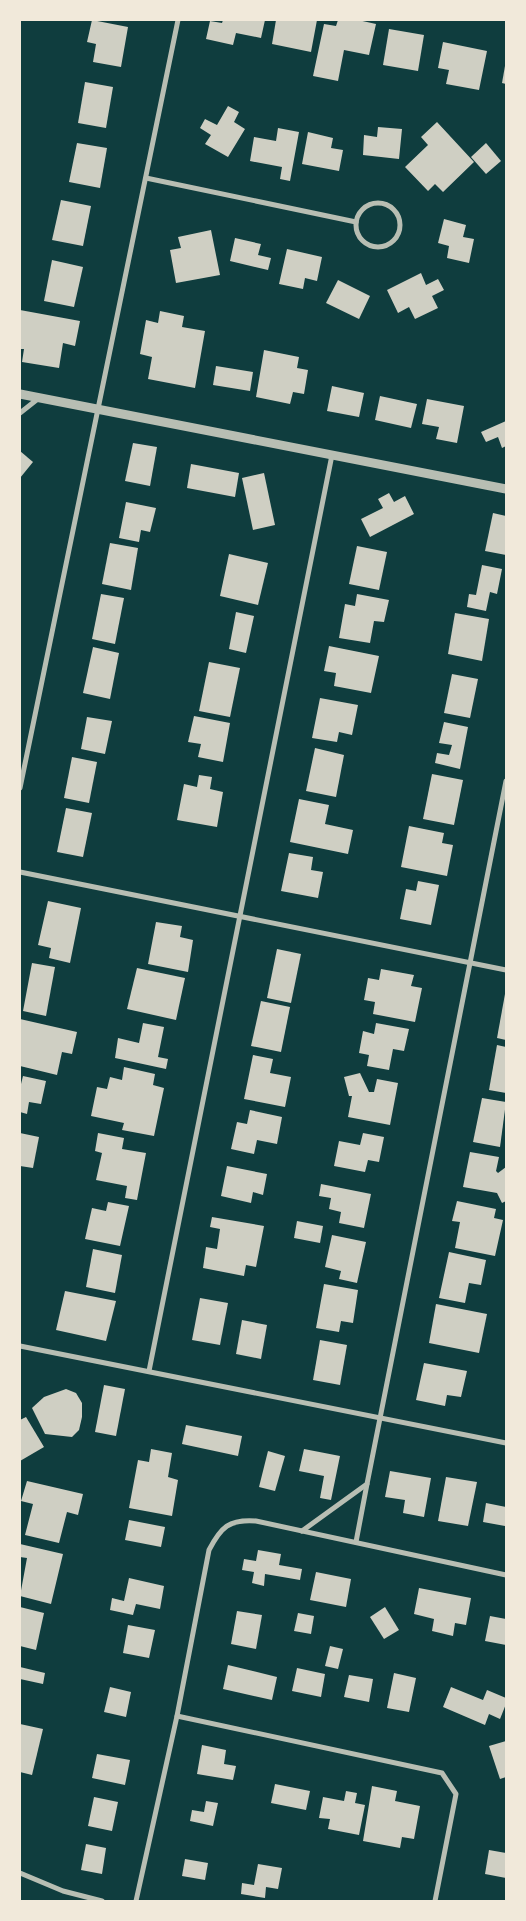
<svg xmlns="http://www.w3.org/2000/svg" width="526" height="1921" viewBox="0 0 526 1921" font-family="Helvetica,sans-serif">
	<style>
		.building { fill: #cfcfc3 }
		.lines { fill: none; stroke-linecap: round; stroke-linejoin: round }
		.minor { stroke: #b8beb3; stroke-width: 5 }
		.tertiary { stroke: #b8beb3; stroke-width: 9 }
	</style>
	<rect width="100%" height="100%" fill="#0f3d3e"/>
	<g class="building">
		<polygon points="92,20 128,27 121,67 93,62 96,44 87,42"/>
		<polygon points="223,20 265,20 261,38 236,33 233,45 206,39 210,21 222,23"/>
		<polygon points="276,20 317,20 311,52 272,44"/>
		<polygon points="338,20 358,20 376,24 369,55 344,50 338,81 313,76 324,24 336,26"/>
		<polygon points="389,29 424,35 418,71 383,65"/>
		<polygon points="443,42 487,51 479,90 446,84 449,70 438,68"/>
		<polygon points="505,66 506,66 506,84 502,83"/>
		<polygon points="85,82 113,87 106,128 78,123"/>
		<polygon points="228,106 239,112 234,122 245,129 228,157 205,144 211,135 200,128 205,119 217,125"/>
		<polygon points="437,122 474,162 443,192 435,184 428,191 405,167 428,145 421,137"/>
		<polygon points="378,127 402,129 399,159 363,155 364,135 377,137"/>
		<polygon points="278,128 299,132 290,181 280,179 282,167 250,161 254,137 276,141"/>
		<polygon points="308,132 333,138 331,148 343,150 339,171 302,164"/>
		<polygon points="77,143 107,148 100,188 69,182"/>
		<polygon points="486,143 501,161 486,174 471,157"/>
		<polygon points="61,200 91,206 83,246 52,240"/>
		<polygon points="444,219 466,225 463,237 474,239 469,263 447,258 449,246 438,243"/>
		<polygon points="211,230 220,275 176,283 170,250 181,248 178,237"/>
		<polygon points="235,238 261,244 258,255 271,258 268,270 230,261"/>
		<polygon points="287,249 322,257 317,281 305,278 303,289 279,284"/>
		<polygon points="52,260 83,267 74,307 44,301"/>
		<polygon points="421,273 426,285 438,279 444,290 432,296 438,308 415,319 409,307 398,313 387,290"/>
		<polygon points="338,280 370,296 359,319 326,303"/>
		<polygon points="20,310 80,321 75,346 63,343 59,368 22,362 24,349 20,349"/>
		<polygon points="160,311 184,316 182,327 205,331 195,388 148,379 152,357 140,354 146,320 158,323"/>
		<polygon points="264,350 299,357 297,368 308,370 304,394 293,392 290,404 256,397"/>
		<polygon points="216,366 253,372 250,391 213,385"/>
		<polygon points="332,386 364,393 359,417 327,411"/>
		<polygon points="380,396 417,404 411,428 375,420"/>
		<polygon points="427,399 464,406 457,443 436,439 439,427 422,424"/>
		<polygon points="506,421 506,446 502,448 498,437 486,442 481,432"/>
		<polygon points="133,443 157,447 150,486 125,481"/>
		<polygon points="20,451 33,462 20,478"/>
		<polygon points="191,464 239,473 235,497 187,488"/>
		<polygon points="264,473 275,525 253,530 242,478"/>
		<polygon points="389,493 394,502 405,496 414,514 370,537 361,519 383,508 378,499"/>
		<polygon points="126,502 156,508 150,532 141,530 139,542 119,538"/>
		<polygon points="493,513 506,516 506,555 485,551"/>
		<polygon points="110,543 138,548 131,590 102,584"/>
		<polygon points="357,546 387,552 379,590 349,584"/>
		<polygon points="229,554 268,563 258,605 220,596"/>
		<polygon points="482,565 502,569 497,594 490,592 486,611 467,607 469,594 476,595"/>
		<polygon points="101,594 124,598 115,644 92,639"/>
		<polygon points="357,594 389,600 384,622 374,621 370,643 339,638 345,604 355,606"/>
		<polygon points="236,612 254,616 246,653 229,649"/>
		<polygon points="455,613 489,619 482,661 448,654"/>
		<polygon points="329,646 379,656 371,693 334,686 336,673 324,671"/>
		<polygon points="93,647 119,653 110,699 83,693"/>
		<polygon points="209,662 240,668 230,717 199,711"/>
		<polygon points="452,674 478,679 470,718 444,713"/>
		<polygon points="320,698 358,705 352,735 339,732 337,742 312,738"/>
		<polygon points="194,716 230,723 223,762 198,757 201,744 188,742"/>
		<polygon points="87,717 112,721 105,754 81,749"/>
		<polygon points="444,722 468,727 460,769 435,763 437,753 449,755 452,745 439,743"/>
		<polygon points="315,748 344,755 336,797 306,791"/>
		<polygon points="72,757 97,762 89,803 64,798"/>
		<polygon points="432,774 463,780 454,825 423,819"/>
		<polygon points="199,775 212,777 210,789 223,792 217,827 177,820 184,784 197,787"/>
		<polygon points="299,799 329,805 325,824 353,830 348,854 290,842"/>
		<polygon points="66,808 92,813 83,857 57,852"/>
		<polygon points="409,826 444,833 442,843 453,845 447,876 401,867"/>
		<polygon points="289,853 313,857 311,870 323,872 318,898 281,891"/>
		<polygon points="418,881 439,885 431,925 400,919 406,889 416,891"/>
		<polygon points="48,901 81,908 70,963 49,958 51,948 38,945"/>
		<polygon points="156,922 182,926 180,937 193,940 188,972 148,964"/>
		<polygon points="277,949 301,954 291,1003 267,998"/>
		<polygon points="32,963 55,967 46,1016 23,1011"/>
		<polygon points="137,968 185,978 176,1020 127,1009"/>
		<polygon points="381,969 414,975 411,986 422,988 415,1022 373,1014 375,1002 364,1000 368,978 379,980"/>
		<polygon points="505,994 506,994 506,1040 497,1038"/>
		<polygon points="261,1001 290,1007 281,1052 251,1046"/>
		<polygon points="20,1019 77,1032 72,1054 62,1052 57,1075 20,1066"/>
		<polygon points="143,1023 164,1027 158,1057 168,1059 166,1069 115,1058 118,1038 139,1043"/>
		<polygon points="376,1023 409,1029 404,1051 393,1049 389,1070 367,1066 369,1055 359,1053 363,1031 374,1034"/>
		<polygon points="497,1045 506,1047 506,1093 489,1090"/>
		<polygon points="253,1055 273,1059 270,1073 291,1077 285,1107 244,1099"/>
		<polygon points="124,1067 155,1074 153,1085 164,1088 154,1136 122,1130 124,1123 91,1116 97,1087 107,1089 110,1077 122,1080"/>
		<polygon points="360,1073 369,1092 374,1092 377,1079 398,1083 390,1125 348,1117 352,1096 349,1096 344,1077"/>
		<polygon points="23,1076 46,1081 41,1104 29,1102 27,1114 20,1112 20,1088"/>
		<polygon points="482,1098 506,1102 500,1147 473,1142"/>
		<polygon points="250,1110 282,1117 277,1144 257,1140 254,1154 231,1149 237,1122 247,1124"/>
		<polygon points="20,1133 39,1137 33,1168 20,1166"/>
		<polygon points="98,1133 124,1138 122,1149 146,1153 137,1200 125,1198 127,1186 96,1180 102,1153 95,1151"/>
		<polygon points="363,1133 384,1137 379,1162 368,1160 365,1172 334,1166 339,1141 360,1145"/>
		<polygon points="470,1152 499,1157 496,1171 498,1173 506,1167 506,1201 502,1203 497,1193 463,1187"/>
		<polygon points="227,1166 267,1174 263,1195 253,1192 251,1203 221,1196"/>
		<polygon points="321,1184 371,1194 364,1228 339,1223 341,1212 329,1209 331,1198 319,1196"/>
		<polygon points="457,1201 496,1209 494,1218 503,1220 495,1256 455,1248 460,1222 452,1221"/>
		<polygon points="108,1202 129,1206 120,1246 85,1239 92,1208 106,1211"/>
		<polygon points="212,1217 264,1226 256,1267 246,1265 244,1276 203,1268 206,1247 217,1249 220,1229 210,1227"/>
		<polygon points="297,1221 323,1226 320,1243 294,1238"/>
		<polygon points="332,1235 366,1242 357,1283 339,1279 341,1271 325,1267"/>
		<polygon points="93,1249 122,1255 115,1293 86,1287"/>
		<polygon points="449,1252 486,1260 481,1285 469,1283 465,1303 439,1298"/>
		<polygon points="324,1284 358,1290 353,1323 341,1321 339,1332 316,1328"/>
		<polygon points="65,1291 116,1301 106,1341 56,1330"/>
		<polygon points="200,1298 228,1303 220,1345 192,1340"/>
		<polygon points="436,1304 487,1314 479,1353 429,1343"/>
		<polygon points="242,1320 267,1325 261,1359 236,1354"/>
		<polygon points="320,1340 347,1345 340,1385 313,1380"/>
		<polygon points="424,1363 467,1371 461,1397 447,1395 445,1406 416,1400"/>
		<polygon points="104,1385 125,1389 116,1436 95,1432"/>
		<polygon points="66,1389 76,1393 82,1403 82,1417 79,1430 72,1437 45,1434 32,1408 44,1397"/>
		<polygon points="26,1417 44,1447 20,1461 20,1420"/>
		<polygon points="186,1425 242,1436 238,1456 182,1444"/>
		<polygon points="151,1449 172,1453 168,1477 178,1480 172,1516 129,1508 138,1460 149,1462"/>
		<polygon points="304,1449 340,1456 331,1500 320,1498 324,1476 299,1471"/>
		<polygon points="268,1451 285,1456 275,1491 259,1487"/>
		<polygon points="390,1471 431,1478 424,1517 403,1513 405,1500 385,1497"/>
		<polygon points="446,1477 477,1482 468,1526 438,1521"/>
		<polygon points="27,1481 83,1494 78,1515 67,1512 59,1543 25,1535 33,1504 21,1501"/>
		<polygon points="486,1503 506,1507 505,1526 483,1522"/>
		<polygon points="129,1520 165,1527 161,1547 125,1540"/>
		<polygon points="20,1544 63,1554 51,1604 20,1596 27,1558 20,1557"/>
		<polygon points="258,1550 281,1554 279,1565 302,1569 300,1580 265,1574 264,1586 252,1583 254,1572 242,1570 244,1559 256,1561"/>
		<polygon points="316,1572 351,1579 346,1607 310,1600"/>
		<polygon points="129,1578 164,1586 160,1609 136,1604 133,1615 110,1610 112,1598 124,1601"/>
		<polygon points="419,1588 471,1598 466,1625 455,1623 453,1636 432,1631 434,1619 414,1614"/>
		<polygon points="20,1607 44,1613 36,1650 20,1646"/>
		<polygon points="385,1607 399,1630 384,1639 370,1617"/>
		<polygon points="237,1611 262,1615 256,1649 231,1644"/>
		<polygon points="298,1613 314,1616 311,1634 294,1631"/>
		<polygon points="490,1616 506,1619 506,1645 485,1641"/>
		<polygon points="128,1625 155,1630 149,1658 123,1653"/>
		<polygon points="330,1646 343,1649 338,1669 325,1666"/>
		<polygon points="228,1665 277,1677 272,1700 223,1689"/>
		<polygon points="20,1667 45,1673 43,1684 20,1679"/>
		<polygon points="297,1668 325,1674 321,1697 292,1691"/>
		<polygon points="394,1673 416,1678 409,1712 387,1708"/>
		<polygon points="349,1675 373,1679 369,1702 344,1697"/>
		<polygon points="110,1687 131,1692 126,1717 104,1712"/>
		<polygon points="451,1687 483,1700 487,1690 506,1698 506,1704 500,1719 489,1714 485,1725 443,1707"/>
		<polygon points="20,1724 43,1729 32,1775 20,1772"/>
		<polygon points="506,1741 506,1777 500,1779 489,1746"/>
		<polygon points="202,1745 226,1750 224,1764 236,1766 233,1780 197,1774"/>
		<polygon points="97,1754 130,1760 125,1785 92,1778"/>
		<polygon points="275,1784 310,1791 306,1810 271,1803"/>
		<polygon points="372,1786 397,1791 395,1801 420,1806 414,1839 402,1837 400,1848 363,1841"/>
		<polygon points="346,1791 357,1793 355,1803 365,1805 359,1835 328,1829 330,1819 319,1818 323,1797 344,1801"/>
		<polygon points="94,1797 118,1802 112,1831 88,1826"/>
		<polygon points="206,1801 218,1803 213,1826 190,1821 192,1810 204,1812"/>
		<polygon points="86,1844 106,1848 102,1874 81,1870"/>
		<polygon points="489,1850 506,1853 506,1878 485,1874"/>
		<polygon points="185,1859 208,1863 205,1880 182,1876"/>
		<polygon points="258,1864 282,1868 278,1889 266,1887 265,1898 241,1894 242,1883 254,1885"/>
	</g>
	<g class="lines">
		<g class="minor">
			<polyline points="146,178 356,222"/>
			<circle cx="378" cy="225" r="22"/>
			<polyline points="20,413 39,398"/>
			<polyline points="20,788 178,20"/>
			<polyline points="20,872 506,970"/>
			<polyline points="20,1346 506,1443"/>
			<polyline points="149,1371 332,455"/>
			<polyline points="302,1531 367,1484 506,781"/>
			<polyline points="356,1542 367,1484"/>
			<polyline points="177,1716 442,1773 456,1794 435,1901"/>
			<polyline points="20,1873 63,1891 102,1901"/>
			<path d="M136,1901L177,1716L209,1550C221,1527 229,1519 256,1521L506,1575"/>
		</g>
		<polyline class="tertiary" points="20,394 506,489"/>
	</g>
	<rect width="526" height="1921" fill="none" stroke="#f1e9da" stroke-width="42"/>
</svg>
